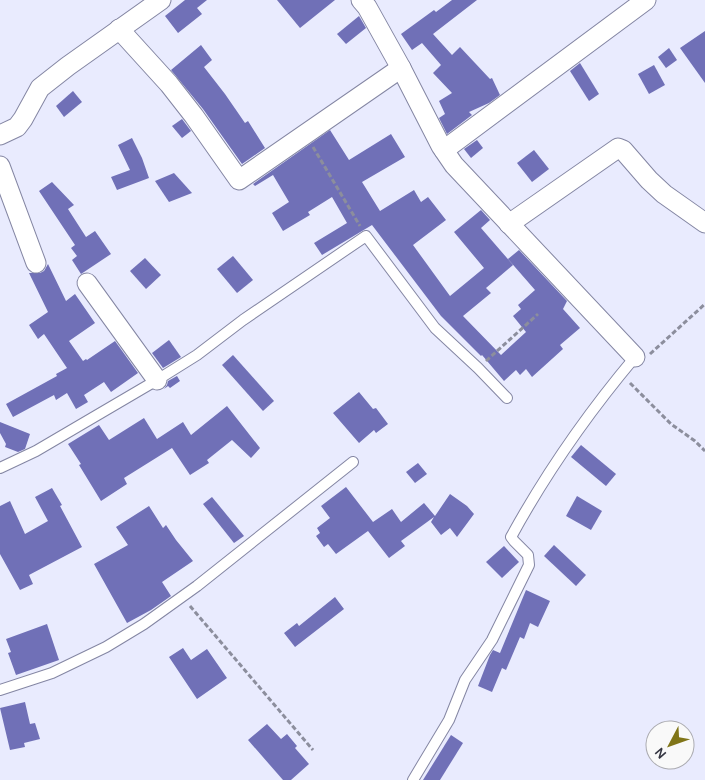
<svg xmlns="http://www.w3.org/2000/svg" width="705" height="780" viewBox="0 0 705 780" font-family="Karla,sans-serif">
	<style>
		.building { fill: #7070b7 }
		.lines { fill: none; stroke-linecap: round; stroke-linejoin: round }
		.lane-casing { stroke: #8486a3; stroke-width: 12 }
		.street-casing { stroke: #8486a3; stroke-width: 21 }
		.path { stroke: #8c8e9d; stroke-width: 3; stroke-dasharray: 5 2.5; stroke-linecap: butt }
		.lane { stroke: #fff; stroke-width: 10 }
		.street { stroke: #fff; stroke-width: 19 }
	</style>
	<rect width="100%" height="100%" fill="#e9ebfe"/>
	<g class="building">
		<polygon points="185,0 207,0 197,8 202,14 178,33 165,16"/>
		<polygon points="277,0 335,0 300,28"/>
		<polygon points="452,0 477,0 433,34 452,55 460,47 490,79 492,78 500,95 489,103 469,112 472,115 447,134 439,118 445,114 439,101 452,93 433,73 441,65 422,43 412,50 401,34 434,10 436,12"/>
		<polygon points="359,16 366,28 346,44 337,34"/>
		<polygon points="705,31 705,83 680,48"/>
		<polygon points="201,45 212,60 204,67 225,94 245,123 248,121 265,148 242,164 203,109 171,70"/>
		<polygon points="669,48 677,60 666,68 658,57"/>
		<polygon points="580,63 599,94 589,101 570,71"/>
		<polygon points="654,65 665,85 649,94 638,74"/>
		<polygon points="73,91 82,102 64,117 56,106"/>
		<polygon points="182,119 191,131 182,138 172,126"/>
		<polygon points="330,130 349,160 391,134 405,157 362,182 380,211 414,190 421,202 428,197 446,220 413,245 450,296 484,268 454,232 481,210 490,220 481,228 513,265 486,288 491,293 463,316 501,355 526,332 513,316 521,309 518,305 535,290 508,259 519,250 567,301 563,309 580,328 560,345 563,349 532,377 526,369 520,375 516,370 504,381 482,355 481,356 441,316 372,225 322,255 314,243 347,223 332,197 308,212 310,215 283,231 272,213 289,202 273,175 255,186 253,184"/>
		<polygon points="132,138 142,158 149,178 117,190 111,177 130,170 118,145"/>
		<polygon points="477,140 483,148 471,158 464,149"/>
		<polygon points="534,150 549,169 532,182 517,163"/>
		<polygon points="174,173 192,193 169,202 155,181"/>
		<polygon points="52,182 74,205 68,209 86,237 95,231 111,254 81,274 72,260 77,256 71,248 75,245 39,191"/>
		<polygon points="233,256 253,280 237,293 217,269"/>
		<polygon points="145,258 161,275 146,289 130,271"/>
		<polygon points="48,264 66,301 75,294 95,323 69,341 83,361 86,359 87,360 115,341 138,373 111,392 104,382 84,395 88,402 76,409 67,393 56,400 54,395 13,417 6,404 57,376 56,374 67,368 44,334 38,339 29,325 48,312 29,273 40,273 44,271"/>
		<polygon points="169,340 181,357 163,368 152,353"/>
		<polygon points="233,355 274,401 263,411 222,365"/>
		<polygon points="177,376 180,381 170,388 168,386 164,389 167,385 168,381"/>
		<polygon points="359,392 373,409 376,408 388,424 376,433 374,430 359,443 333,413"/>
		<polygon points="227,406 260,448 251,458 232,440 207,460 209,463 190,475 172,448 124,478 127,484 101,501 79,465 81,464 68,444 99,425 109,440 144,418 157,439 183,422 191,435"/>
		<polygon points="0,422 30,434 25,449 18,452 5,447 6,444 0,433"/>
		<polygon points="581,445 616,474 606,486 571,457"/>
		<polygon points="418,463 427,474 415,483 406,472"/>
		<polygon points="346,487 373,522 392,509 401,522 424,503 435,516 450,494 467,506 474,514 457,537 450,528 441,535 431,522 434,517 401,541 405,546 389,558 368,531 336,554 328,544 324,547 316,536 320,533 317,528 330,518 321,506"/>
		<polygon points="52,488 62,505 60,506 82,547 29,575 33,584 20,590 0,554 0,506 10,501 25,534 48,521 35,497"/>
		<polygon points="577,496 602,511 591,530 566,516"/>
		<polygon points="212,497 244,536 234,543 203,504"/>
		<polygon points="149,506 163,528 166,525 176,540 193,561 162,582 171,596 151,610 127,623 94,564 128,545 116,527"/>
		<polygon points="554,545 586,575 576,586 544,556"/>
		<polygon points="504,546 519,562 502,578 486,562"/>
		<polygon points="526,590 550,601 538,627 530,623 524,639 520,637 506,670 502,668 492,692 478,686 490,655 493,650 500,653"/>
		<polygon points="335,597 344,609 295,647 284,633 297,623 299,626"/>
		<polygon points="47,624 59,660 16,675 8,653 11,652 6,639"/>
		<polygon points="183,648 191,660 207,649 227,678 197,699 169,657"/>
		<polygon points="25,702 30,724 35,723 40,739 24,743 25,747 10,750 0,708"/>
		<polygon points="267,724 281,739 287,734 297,746 295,748 309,764 291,780 283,780 248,740"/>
		<polygon points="451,735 463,743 440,780 423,780"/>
	</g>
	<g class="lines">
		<defs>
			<g id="lane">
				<polyline points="0,468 36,451 157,380 197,355 243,320 366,236 435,328 478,368 507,398"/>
				<polyline points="0,690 52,673 106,647 144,624 197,586 353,462"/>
				<path d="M413,780L449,720L465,680L492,640L529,565L528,555L514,541L511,537C546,473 588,413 635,357"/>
			</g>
			<g id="street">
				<polyline points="361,0 367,7 401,68 441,146 454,165 635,357"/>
				<polyline points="119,29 169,84 194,116 239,180 401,68"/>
				<polyline points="0,135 17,127 23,119 40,88 68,66 161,0"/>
				<polyline points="444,150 646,0"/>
				<polyline points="0,166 36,263"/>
				<polyline points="509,224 618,148 623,150 649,180 664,194 705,223"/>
				<polyline points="87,283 157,380"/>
			</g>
		</defs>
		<use href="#lane" class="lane-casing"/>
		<use href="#street" class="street-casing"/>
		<g class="path">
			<polyline points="313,147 360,226"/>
			<polyline points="650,354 705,304"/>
			<polyline points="486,361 538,314"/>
			<polyline points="630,383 671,424 695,441 705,451"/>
			<polyline points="190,606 313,750"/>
		</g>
		<use href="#lane" class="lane"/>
		<use href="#street" class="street"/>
	</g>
	<g transform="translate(670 745) rotate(229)"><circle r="24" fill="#f9f9f9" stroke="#ababb0"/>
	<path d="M0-4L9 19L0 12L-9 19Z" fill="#807518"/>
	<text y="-8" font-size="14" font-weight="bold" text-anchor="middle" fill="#353642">N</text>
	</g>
</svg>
